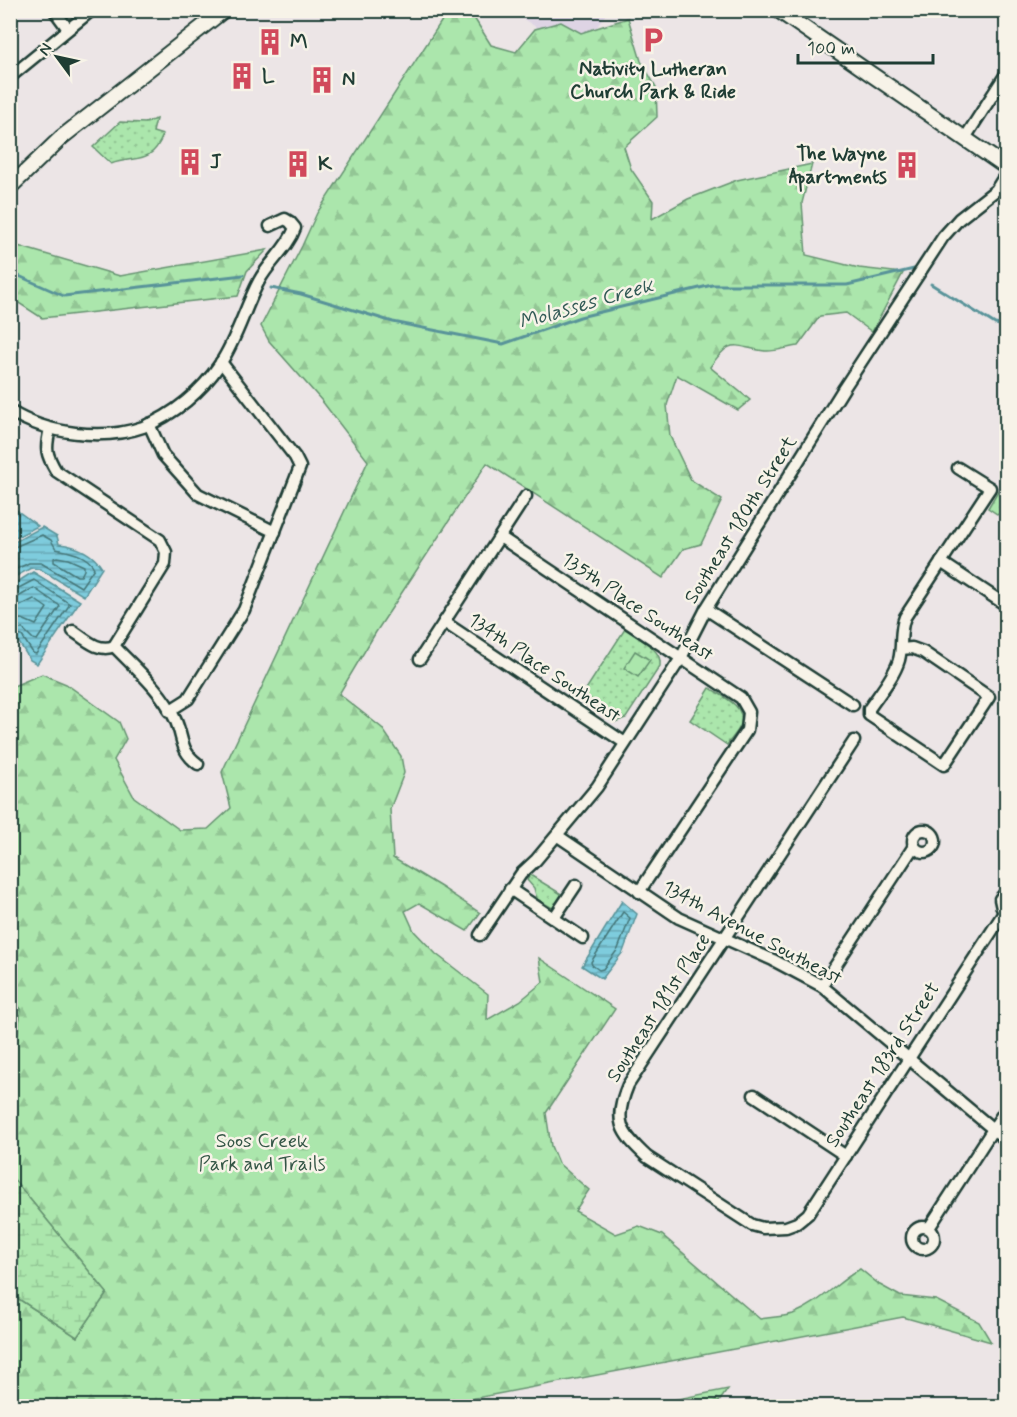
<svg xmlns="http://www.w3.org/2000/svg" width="1017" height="1417" viewBox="0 0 1017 1417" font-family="Mynerve,sans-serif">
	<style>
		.built { fill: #ded4e4 }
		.grass { fill: url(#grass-dots); stroke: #659270; stroke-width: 1.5 }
		.forest { fill: url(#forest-firs); stroke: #659270; stroke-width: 1.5 }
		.wetland { fill: url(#wetland-marsh); stroke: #659270; stroke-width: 1.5 }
		.garden { fill: #abe6ac; stroke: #659270; stroke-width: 1.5 }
		.water { fill: url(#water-rules); stroke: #589399; stroke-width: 1.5 }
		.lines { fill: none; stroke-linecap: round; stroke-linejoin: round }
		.shore { stroke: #457678; stroke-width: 1.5 }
		.stream { stroke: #589399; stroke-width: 3 }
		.street-casing { stroke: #1f3d34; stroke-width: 15 }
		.secondary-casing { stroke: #1f3d34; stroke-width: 18 }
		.street { stroke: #f7f3e8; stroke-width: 10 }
		.secondary { stroke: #f7f3e8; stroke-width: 14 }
		.labels { text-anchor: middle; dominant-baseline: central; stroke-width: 5; stroke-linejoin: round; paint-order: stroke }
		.poi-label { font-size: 20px; font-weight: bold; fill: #1f3d34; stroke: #f7f3e8; text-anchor: start }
		.street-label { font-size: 20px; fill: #1f3d34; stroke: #f7f3e8 }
		.park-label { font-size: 20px; fill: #345646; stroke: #f7f3e8 }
		.water-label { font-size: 21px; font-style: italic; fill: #325a56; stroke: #f7f3e8 }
	</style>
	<defs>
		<pattern id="grass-dots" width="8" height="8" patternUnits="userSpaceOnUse" patternTransform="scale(1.5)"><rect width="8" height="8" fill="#abe6ac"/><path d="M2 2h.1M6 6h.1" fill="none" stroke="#93c695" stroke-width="1.8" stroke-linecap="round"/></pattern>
		<pattern id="forest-firs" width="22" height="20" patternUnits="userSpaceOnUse" patternTransform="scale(1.5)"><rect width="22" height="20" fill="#abe6ac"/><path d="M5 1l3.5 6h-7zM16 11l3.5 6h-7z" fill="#93c695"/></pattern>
		<pattern id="wetland-marsh" width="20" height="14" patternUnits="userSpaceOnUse" patternTransform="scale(1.5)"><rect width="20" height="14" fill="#abe6ac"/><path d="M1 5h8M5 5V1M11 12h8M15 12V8" fill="none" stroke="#93c695"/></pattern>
		<pattern id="water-rules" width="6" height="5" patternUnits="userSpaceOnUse" patternTransform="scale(1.5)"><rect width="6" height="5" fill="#7eccdd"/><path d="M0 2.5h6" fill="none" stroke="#67a7b4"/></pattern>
	</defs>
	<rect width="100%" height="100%" fill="#ece5e6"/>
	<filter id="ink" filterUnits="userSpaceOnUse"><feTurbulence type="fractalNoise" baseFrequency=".0167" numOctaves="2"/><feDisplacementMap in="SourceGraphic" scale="12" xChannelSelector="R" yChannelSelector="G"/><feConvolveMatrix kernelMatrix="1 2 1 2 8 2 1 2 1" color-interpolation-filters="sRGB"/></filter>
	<g filter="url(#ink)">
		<polygon class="built" points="511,11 608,11 578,54"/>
		<g class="grass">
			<path d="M156,119L153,132L163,135C151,166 134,155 111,164L93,147L120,122L145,123Z"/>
			<polygon points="999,489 1006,494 1006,520 988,508"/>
			<path d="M625,629C638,638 663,649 660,666L626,718L615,722L579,700Z"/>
			<path d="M710,688C722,696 746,706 741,724C739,731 731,739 727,745L690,720Z"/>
			<polygon points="530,875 563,895 554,909 537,899 534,888 527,880"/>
		</g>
		<g class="forest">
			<path d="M448,11H473L471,13L491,45L516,52L535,29L561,22L581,33L628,18L641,61L656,87L657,117L624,147L631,169L653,201L652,219L688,199L737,180L812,164L802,203L806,255L859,268L903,273L872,332L846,313L820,316L798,346C788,347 775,352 765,351C733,347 732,336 710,367L750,400L738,410L677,375L667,405L670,436L691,480L722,500L701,544L683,549L663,578L487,463L376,632L339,694L382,728L401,756L404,773L390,809L393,858L441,887L480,913L467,931L419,903L405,911L414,931L436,954L488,994L487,1020L520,1001L543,982L539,958L615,1009L546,1113L551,1146L558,1163L589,1190L575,1211L616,1234L639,1226L662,1235L760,1319C771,1317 783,1317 793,1314C819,1304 836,1283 860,1269L880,1285L900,1296L936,1300L979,1322L991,1342L903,1317L434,1406H11V1294L77,1337L107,1293L11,1176V1078L21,1009L11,998V687L42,674L66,684L119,722L126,739L114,760L134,797L180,830L208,829L231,808L222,772L368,461L322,401L269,341L261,326L302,246L317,213Z"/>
			<polygon points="11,244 120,276 267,250 247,271 238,296 42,318 11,298"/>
			<polygon points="728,1389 716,1406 643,1406"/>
		</g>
		<g class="wetland">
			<polygon points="11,998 21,1009 11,1078"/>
			<polygon points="11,1176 107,1293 77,1337 11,1294"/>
		</g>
		<polygon class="garden" points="635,651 650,660 638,677 624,668"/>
		<g class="water">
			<polygon points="11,498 15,509 38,526 11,540"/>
			<path d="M42,527L57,536L59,544C77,546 92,552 102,568L84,596L40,569L31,568L11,579V544Z"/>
			<polygon points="33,572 80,601 37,664 30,660 18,641 10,644 11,586"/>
			<polygon points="622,901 637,914 623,952 602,979 582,966"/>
		</g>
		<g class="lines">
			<g class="shore">
				<path d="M10,549L42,535L51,540L56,549C69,552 87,554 94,568L81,587L41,563H29L10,572"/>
				<polygon points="57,557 68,559 84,566 84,570 81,576 77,576 54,562 54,558"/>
				<polyline points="10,591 15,590 34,580 70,604 36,654 33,653 22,636 17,635 10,638"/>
				<polyline points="10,598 18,597 34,588 60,606 37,640 33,639 23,629 10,629"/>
				<polyline points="10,607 20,606 34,599 47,608 36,625 22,619 10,620"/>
				<polygon points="623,912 630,918 618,949 603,969 599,970 592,965 591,962"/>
			</g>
			<g class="stream">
				<polyline points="10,272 64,296 243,275"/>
				<polyline points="931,284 995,324 1006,326"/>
				<polyline points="271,288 301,294 393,322 503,344 580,317 712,285 847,285 914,269"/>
			</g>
			<defs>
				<g id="street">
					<polyline points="54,10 68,29"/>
					<polyline points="10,77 92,10"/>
					<polyline points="965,138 1006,74"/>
					<path d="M10,411C46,434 103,441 143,427C174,415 202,391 220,364C237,339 245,307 259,281C269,262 288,248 295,228L290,222L285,219L270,226"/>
					<polyline points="149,424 163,455 198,494 275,532"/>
					<path d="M50,429C45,449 46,454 56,471L160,540L166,552L165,564L114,646"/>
					<polyline points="500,537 741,698 749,712 747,730 639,892"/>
					<polyline points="941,562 1006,605"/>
					<polyline points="706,609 853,705"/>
					<polyline points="444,622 625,743"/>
					<path d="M73,631C85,639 99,653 114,646"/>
					<path d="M114,646C135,668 162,691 175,719C184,738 179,750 198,764"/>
					<path d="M901,649L912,648L923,652L989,697L944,765L869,715V709C879,694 894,677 899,660C903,645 899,631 905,617L990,488L958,468"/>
					<polyline points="420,659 526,496"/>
					<polyline points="169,711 188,699 244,610 300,467 295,457 221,362"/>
					<path d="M854,741L628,1085C613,1121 620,1132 647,1157L752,1225L763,1228L786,1227L797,1223L808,1214L1005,911"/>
					<circle cx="924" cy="841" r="11"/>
					<polyline points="558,836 679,918 773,960 822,986 1006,1140"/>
					<polyline points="510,889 583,938"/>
					<polyline points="1006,892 1000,899 1002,908 1006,911"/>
					<polyline points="554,918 576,885"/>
					<polyline points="480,935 521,874 536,860 597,787 681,658 706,609 844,388 943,237 959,219 996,190 1006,174"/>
					<polyline points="822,986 914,846"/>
					<polyline points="754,1095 846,1156"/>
					<circle cx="923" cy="1238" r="11"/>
					<polyline points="929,1228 1006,1109"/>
				</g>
				<g id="secondary">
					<polyline points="778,10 1006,167"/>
					<polyline points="10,187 62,137 224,10"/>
				</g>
			</defs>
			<use href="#street" class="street-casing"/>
			<use href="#secondary" class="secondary-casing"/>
			<use href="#street" class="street"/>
			<use href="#secondary" class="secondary"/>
		</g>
	</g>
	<defs>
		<symbol id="parking-bare" viewBox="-9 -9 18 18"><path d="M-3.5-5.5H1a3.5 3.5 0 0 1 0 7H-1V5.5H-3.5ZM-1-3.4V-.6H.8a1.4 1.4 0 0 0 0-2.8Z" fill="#d1495b" stroke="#f7f3e8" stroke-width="2.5" paint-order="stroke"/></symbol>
		<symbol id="building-bare" viewBox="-9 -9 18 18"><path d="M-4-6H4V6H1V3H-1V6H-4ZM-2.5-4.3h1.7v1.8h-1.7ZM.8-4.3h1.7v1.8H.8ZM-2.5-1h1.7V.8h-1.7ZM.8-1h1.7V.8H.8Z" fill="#d1495b" stroke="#f7f3e8" stroke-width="2.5" paint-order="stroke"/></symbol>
	</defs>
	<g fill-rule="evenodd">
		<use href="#parking-bare" x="634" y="21" width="38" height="38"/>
		<use href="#building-bare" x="251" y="23" width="38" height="38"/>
		<use href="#building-bare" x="223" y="57" width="38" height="38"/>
		<use href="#building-bare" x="303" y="61" width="38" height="38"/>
		<use href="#building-bare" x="171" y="143" width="38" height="38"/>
		<use href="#building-bare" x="279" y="145" width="38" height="38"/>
		<use href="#building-bare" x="888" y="146" width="38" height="38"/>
	</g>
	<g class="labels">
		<g class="poi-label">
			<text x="290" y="42">M</text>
			<text x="653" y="69" text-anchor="middle">Nativity Lutheran<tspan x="653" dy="23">Church Park &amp; Ride</tspan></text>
			<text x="262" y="76">L</text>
			<text x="342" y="80">N</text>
			<text x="887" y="154" text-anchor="end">The Wayne<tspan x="887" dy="23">Apartments</tspan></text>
			<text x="210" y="162">J</text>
			<text x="318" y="164">K</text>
		</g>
		<g class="street-label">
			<text transform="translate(741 520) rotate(-58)">Southeast 180th Street</text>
			<text transform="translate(637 607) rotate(34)">135th Place Southeast</text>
			<text transform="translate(544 668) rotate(34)">134th Place Southeast</text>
			<text transform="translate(752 933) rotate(28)">134th Avenue Southeast</text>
			<text transform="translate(659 1008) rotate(-57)">Southeast 181st Place</text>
			<text transform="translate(883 1065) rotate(-57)">Southeast 183rd Street</text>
		</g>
		<g class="park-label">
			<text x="262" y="1141">Soos Creek<tspan x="262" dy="23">Park and Trails</tspan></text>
		</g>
		<g class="water-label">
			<text transform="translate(586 304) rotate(-16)">Molasses Creek</text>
		</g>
	</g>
	<rect width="1017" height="1417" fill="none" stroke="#f7f3e8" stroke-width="36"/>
	<rect x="18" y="18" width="981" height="1381" fill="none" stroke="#1f3d34" stroke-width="2" filter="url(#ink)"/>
	<g transform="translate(57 57) rotate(303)" stroke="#f7f3e8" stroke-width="4.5" paint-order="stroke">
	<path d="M0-4.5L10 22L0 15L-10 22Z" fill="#1f3d34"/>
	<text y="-9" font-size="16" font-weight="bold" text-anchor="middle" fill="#1f3d34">N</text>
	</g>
	<path d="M798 54v9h135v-9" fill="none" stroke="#1f3d34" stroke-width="3"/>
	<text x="807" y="54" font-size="18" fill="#1f3d34" stroke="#f7f3e8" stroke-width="4.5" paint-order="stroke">100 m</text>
</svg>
